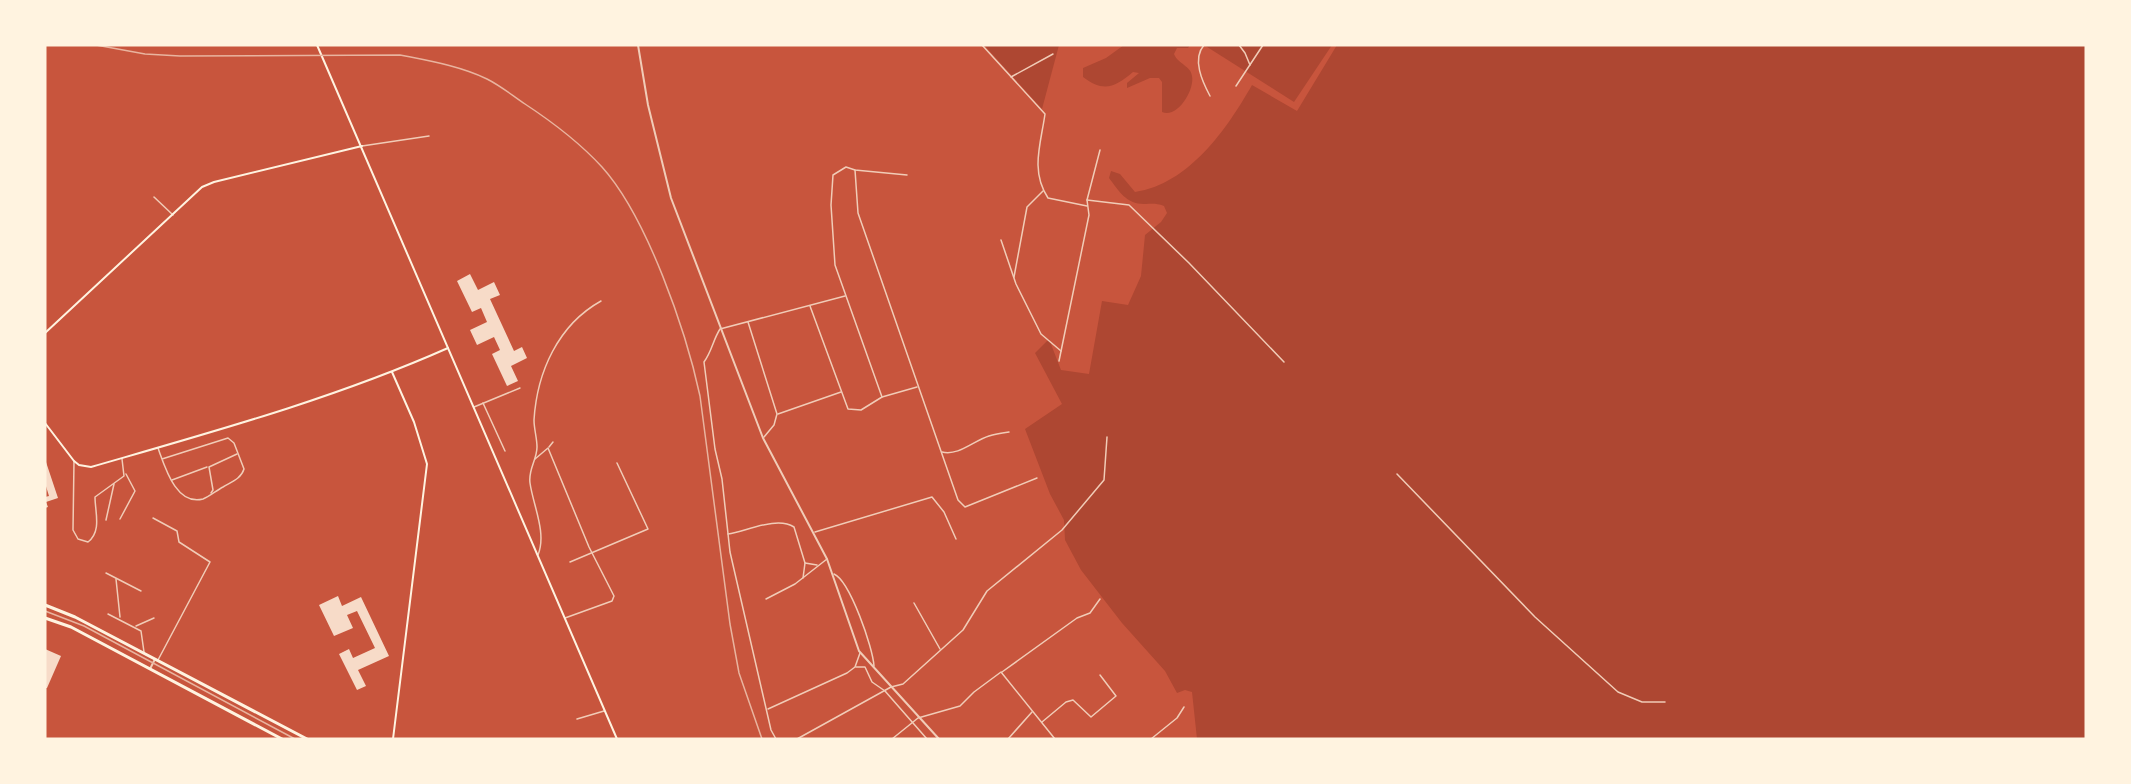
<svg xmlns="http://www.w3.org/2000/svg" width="2131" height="784" viewBox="0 0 2131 784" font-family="'Roboto Condensed',sans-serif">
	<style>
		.green { fill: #ae4732 }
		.building { fill: #f7dbc8 }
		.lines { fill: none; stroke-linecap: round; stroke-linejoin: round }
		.minor { stroke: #f1ccb7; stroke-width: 1.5 }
		.tertiary { stroke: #f1ccb7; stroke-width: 2 }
		.secondary { stroke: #fff3e0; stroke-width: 2 }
		.primary { stroke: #fff3e0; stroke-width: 3 }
		.tram { stroke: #e9b49f; stroke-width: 1.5 }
		.rail { stroke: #e9b49f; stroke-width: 1.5 }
	</style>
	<rect width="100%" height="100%" fill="#c8553d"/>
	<g class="green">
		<polygon points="984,45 1059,45 1042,109"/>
		<path d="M1124,45H1190L1188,48H1177L1174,54C1178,64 1191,66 1192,76C1195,90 1177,119 1162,112V82L1159,78H1150L1127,88V83L1139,73L1133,72C1115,87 1104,93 1083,77V68L1106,58Z"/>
		<polygon points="1204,45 1332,45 1294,102"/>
		<path d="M1337,45H2086V739H1197L1192,692L1185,690L1177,693L1165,671L1122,623L1081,570L1065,540L1064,520L1050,494L1025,429L1062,404L1035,353L1049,339L1061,370L1089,374L1102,301L1128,305L1141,276L1145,235L1161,222L1167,213L1164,206C1156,203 1152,204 1144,204C1126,204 1119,191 1109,178L1111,171L1120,174L1135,192C1189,184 1227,129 1252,85L1297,111Z"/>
	</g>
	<g class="building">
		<polygon points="470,274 478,290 494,282 500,295 490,299 514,351 522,347 527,358 511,366 518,381 507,386 492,354 500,350 494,337 477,345 470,330 487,322 481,308 472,312 457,281"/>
		<polygon points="45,459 58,498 46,502 48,507 45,508 45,497 49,496 45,483"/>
		<polygon points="338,596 342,606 361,597 389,656 358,670 366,686 357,690 339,654 349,649 353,658 375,648 357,611 347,615 353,628 334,636 319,605"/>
		<polygon points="45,649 61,656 47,688 45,688"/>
	</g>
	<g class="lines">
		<g class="minor">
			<path d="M982,45L1045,114C1041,143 1030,171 1048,198L1087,206"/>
			<path d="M1204,45C1192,59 1202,81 1210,96"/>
			<polyline points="1239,45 1245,53 1250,65"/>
			<polyline points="1011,77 1053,54"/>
			<polyline points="1236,86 1263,45"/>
			<polyline points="362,146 429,136"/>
			<polyline points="855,170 858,213 958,500 965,507 1037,478"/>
			<polyline points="154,197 173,215"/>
			<polyline points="1087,200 1129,205 1189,263 1284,362"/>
			<polyline points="1001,240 1016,284 1041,334 1061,351"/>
			<polyline points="1014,277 1027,207 1043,191"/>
			<polyline points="810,306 848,409 861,410 882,397 917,387"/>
			<polyline points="748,322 777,414 774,425 764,437"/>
			<polyline points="1059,361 1089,215 1087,200 1100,150"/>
			<polyline points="882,397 835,265 831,205 833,175 846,167 855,170 907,175"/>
			<polyline points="483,403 505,451"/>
			<polyline points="474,407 520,388"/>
			<polyline points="778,414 841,392"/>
			<polyline points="549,447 553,442"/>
			<path d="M158,448C165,467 176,506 203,499C209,497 217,490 223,487C231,482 241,479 244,469L234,443L228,438L162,459"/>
			<path d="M942,452C959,456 973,441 989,436C995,434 1002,433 1009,432"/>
			<polyline points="535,459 548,448 589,547 614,596 612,601 565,618"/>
			<path d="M74,461L73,530L78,539L88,542C102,531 95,512 95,497L124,476L122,459"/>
			<polyline points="1397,474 1535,617 1618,692 1642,702 1665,702"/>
			<polyline points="172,480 207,467"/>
			<polyline points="211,493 213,490 209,467 237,454"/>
			<polyline points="153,518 177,531 179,542 210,562 158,660"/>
			<polyline points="120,519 135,491 126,474"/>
			<polyline points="106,520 114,484"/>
			<polyline points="815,532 932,497 944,512 956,539"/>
			<path d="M728,534C747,531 777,516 794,527L805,563L803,578"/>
			<path d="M538,555C547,533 533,505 530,483C528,469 537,460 537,447C537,438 534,429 534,420C537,372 558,325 601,301"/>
			<polyline points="570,562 648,529 617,463"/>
			<polyline points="805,563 817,565"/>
			<polyline points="106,573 141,591"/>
			<path d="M834,574C850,581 873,648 874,666"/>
			<polyline points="116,579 120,617"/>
			<polyline points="766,599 795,584 827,559"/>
			<polyline points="914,603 940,649"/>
			<polyline points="108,614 141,631 144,652"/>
			<polyline points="136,626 154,618"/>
			<polyline points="856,667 865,667 872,682 885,691 927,739"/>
			<polyline points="1002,672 1077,618 1090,613 1100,599"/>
			<polyline points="768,709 847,673 855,667 860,653"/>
			<polyline points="577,719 604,711"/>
			<polyline points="1042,722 1066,702 1073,700 1091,717 1116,696 1100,675"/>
			<path d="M776,739L771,730L730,552L722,479L715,449L704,362C712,351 713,340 720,329L845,296"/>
			<polyline points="797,739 891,687 903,684 963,630 987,591 1062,530 1104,480 1107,437"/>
			<polyline points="892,739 918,718 960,706 974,692 1001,672 1055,739"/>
			<polyline points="1008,739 1032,712"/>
			<polyline points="1151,739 1177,718 1184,707"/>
		</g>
		<g class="tertiary">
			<polyline points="638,45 648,105 671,198 763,438 827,559 859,651 939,739"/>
			<polyline points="150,669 155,659"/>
		</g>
		<g class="secondary">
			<polyline points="317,45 617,739"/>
			<polyline points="45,333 202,187 214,182 362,146"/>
			<polyline points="392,372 414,422 427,464 393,739"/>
			<path d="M45,423L74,461L79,465L91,467C212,432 333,399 448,348"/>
		</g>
		<g class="primary">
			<polyline points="45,605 75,617 307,739"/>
			<polyline points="45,618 71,627 282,739"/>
		</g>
		<polyline class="tram" points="45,611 84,626 295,739"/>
		<path class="rail" d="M96,45L145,54L180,56L400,55C430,61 460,66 487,79C501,86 513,96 525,104C554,123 579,142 602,167C647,217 686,331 700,396L730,624L739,673L762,739"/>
	</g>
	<rect width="2131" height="784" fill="none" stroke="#fff3e0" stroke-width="93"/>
</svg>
